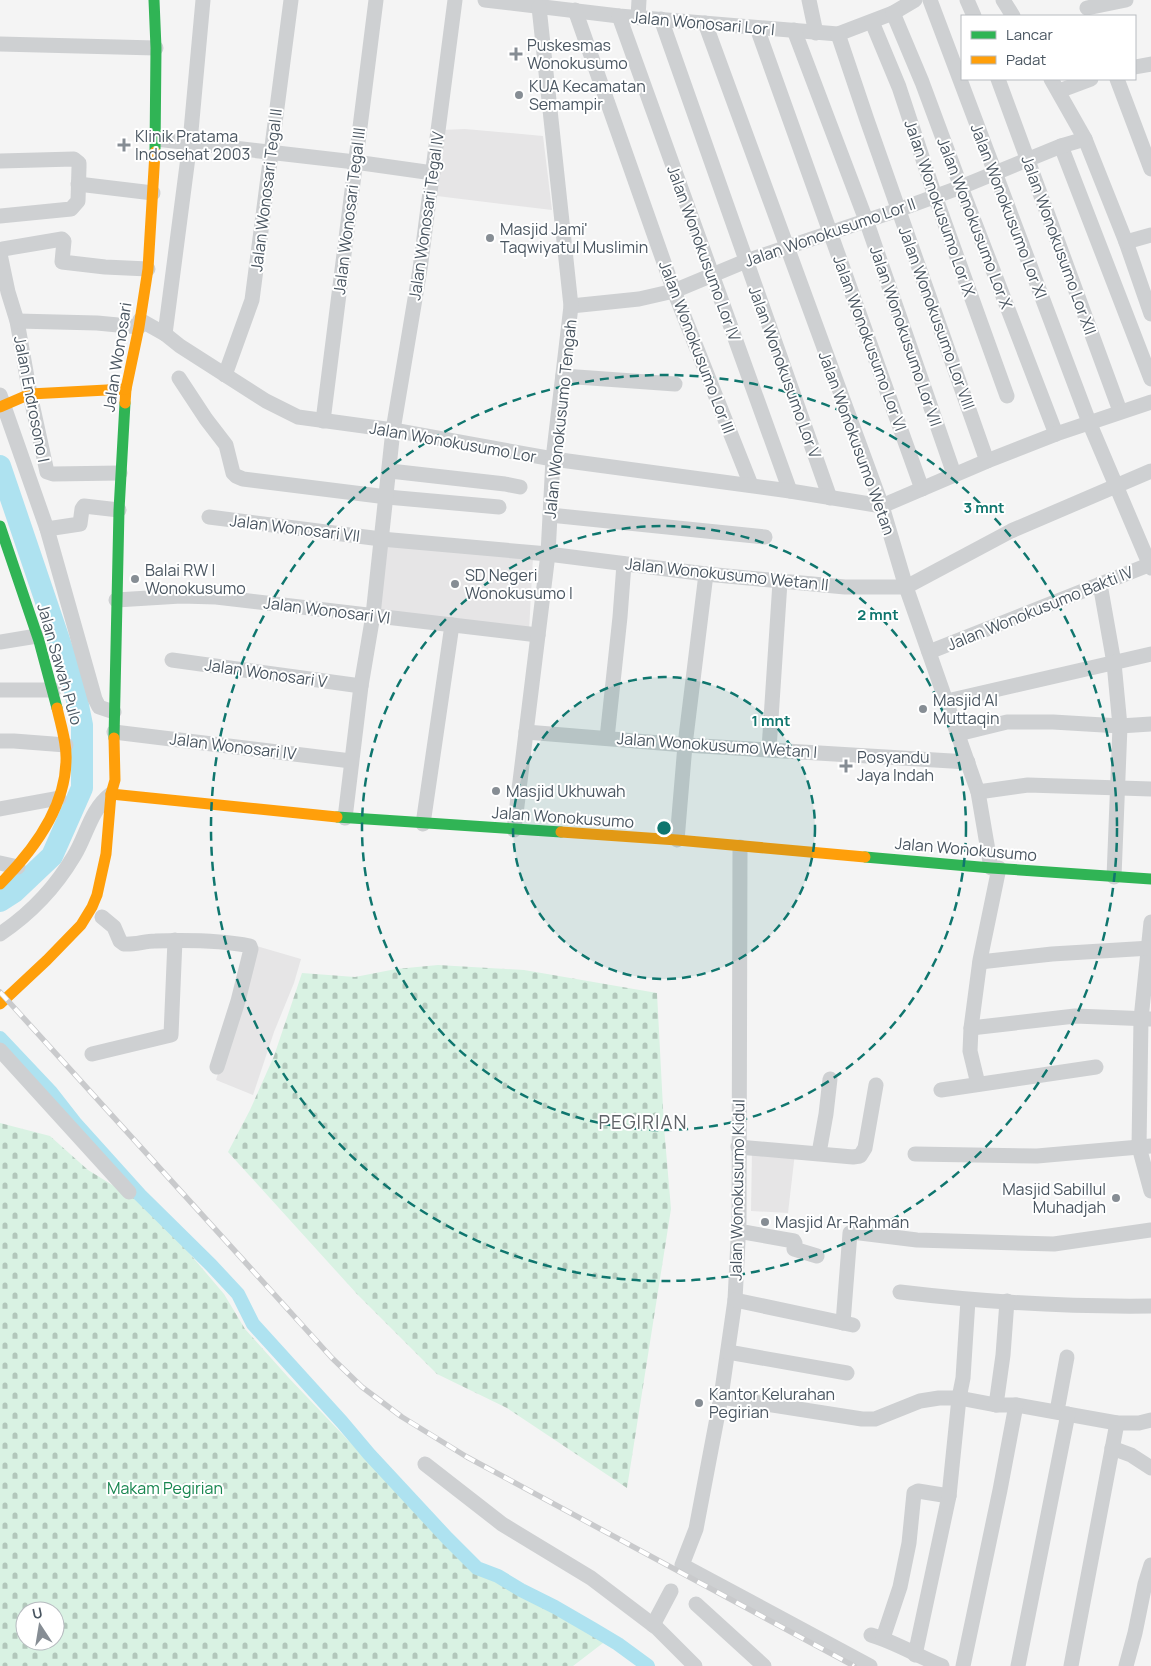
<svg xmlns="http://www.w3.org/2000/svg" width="1151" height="1666" viewBox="0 0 1151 1666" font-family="Manrope,sans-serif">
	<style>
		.education { fill: #e6e5e6 }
		.cemetery { fill: url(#cemetery-stones); fill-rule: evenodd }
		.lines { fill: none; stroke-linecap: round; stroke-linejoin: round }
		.canal { stroke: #aee2f0; stroke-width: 14 }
		.river { stroke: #aee2f0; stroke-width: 22 }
		.street { stroke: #ced0d2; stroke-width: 15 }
		.fast { stroke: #30b455; stroke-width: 11 }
		.slow { stroke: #ff9f0a; stroke-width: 11 }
		.rail-casing { stroke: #c9cacc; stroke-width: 5.5 }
		.rail { stroke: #fff; stroke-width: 4; stroke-dasharray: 11; stroke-linecap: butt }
		.ring { fill: none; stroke: #0f766e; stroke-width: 2.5; stroke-dasharray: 9 6 }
		.poi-dot { fill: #868d94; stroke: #fff; stroke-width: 2 }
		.labels { text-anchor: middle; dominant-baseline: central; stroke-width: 4; stroke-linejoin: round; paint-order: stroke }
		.street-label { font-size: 16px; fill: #4a5661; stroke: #fff }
		.poi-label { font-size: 16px; fill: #4a5661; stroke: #fff; text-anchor: start }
		.park-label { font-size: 16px; fill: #17864f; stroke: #fff }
		.quarter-label { font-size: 19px; letter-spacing: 1px; fill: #5f6368; stroke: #fff }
		.centre { fill: #0f766e; stroke: #fff; stroke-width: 2.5 }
		.ring-label { font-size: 15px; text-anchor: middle; font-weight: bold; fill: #0f766e; stroke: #fff; stroke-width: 4; stroke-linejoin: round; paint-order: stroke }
	</style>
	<defs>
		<pattern id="cemetery-stones" width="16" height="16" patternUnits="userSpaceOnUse" patternTransform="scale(1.25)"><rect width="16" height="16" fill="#d9f2e3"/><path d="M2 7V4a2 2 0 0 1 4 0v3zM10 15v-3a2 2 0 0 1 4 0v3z" fill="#b2c7bb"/></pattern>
	</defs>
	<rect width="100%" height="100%" fill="#f4f4f4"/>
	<g class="education">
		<polygon points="465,129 543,136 552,210 437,196 441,130"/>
		<polygon points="382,542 533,557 529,631 376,612"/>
		<polygon points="253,945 301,959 294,983 274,1032 253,1095 216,1080 231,1033"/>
		<polygon points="752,1150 795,1153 788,1213 751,1211"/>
	</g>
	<g class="cemetery">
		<polygon points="438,965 524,970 657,993 664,1127 671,1209 627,1488 507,1408 437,1374 357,1294 228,1152 250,1110 274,1056 302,973 355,977 396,969"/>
		<path d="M0,1123L50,1136L88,1170L135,1199L161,1220L224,1294L245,1329L288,1377L458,1556L480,1572L496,1577L523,1594L586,1626L603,1643L573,1666H0ZM25,1611H55V1641H25Z"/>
	</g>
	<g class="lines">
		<polyline class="canal" points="0,1038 51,1092 76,1124 140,1195 211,1265 238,1294 253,1324 342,1422 369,1454 447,1538 477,1568 498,1576 521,1590 555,1607 593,1629 618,1644 648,1666"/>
		<polyline class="river" points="0,466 73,681 82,725 82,788 52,856 14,892 0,901"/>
		<g class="street">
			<polyline points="485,0 619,16 838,34 893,13 915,0"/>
			<polyline points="809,0 816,33"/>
			<polyline points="930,0 1089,422 1151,568"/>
			<polyline points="967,0 974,16"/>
			<polyline points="1003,0 1013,16"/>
			<polyline points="1087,8 1126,0"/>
			<polyline points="575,10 674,291 751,485"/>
			<polyline points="893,13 922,82 961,187 1056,434"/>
			<polyline points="619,16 790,491"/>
			<polyline points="638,17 639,0"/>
			<polyline points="661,19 830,498"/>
			<polyline points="872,22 899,87 935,196 1007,396"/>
			<polyline points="705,23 882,506 906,587 978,792 991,868"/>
			<polyline points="757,28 922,489"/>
			<polyline points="794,30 866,220 954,474"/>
			<polyline points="838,34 867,120 987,461"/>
			<polyline points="0,44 156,48"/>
			<polyline points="1135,67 1151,64"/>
			<polyline points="998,79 1120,411"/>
			<polyline points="1051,79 1085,139 1126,242 1151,314"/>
			<polyline points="1117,79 1151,169"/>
			<polyline points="1059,91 1091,79"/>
			<polyline points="156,139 355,162 433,173"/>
			<polyline points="1061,146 1151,379"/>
			<polyline points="0,161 74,159 79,163 79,167 78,201 71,209 0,216"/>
			<polyline points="78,184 153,193"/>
			<polyline points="1126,242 1151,235"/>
			<polyline points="0,254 8,292 17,321 30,394 47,472 53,474 120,473"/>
			<polyline points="0,254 3,249 62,239 64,241 62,262 105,267 148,269"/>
			<polyline points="571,306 639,299 674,291 746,261 898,210 961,187 1061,146 1085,139"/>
			<polyline points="140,320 165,334 180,346 266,401 298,417 393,430 553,459 790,491 882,506 987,461 1056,434 1151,402"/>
			<polyline points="17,321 97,323 139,327"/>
			<polyline points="165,334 190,142 203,0"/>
			<polyline points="225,375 252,300 291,0"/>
			<polyline points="563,376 675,384"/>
			<polyline points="179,378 206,419 226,445 233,473 236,476 243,479 387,497 499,507"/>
			<polyline points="0,395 47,529 95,699 99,707 114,712"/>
			<polyline points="323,421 376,0"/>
			<polyline points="390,471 505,484 520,487"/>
			<polyline points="550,515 765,537"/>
			<polyline points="209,517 381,539 548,554 706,574 845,587 906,587 1011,531 1151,471"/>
			<polyline points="47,529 80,524 82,509 84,506 119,510"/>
			<polyline points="1100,584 1114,663 1120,726 1114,877"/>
			<polyline points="116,600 181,596 216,597 538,635"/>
			<polyline points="0,642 37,636"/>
			<polyline points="929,652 1151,564"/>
			<polyline points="172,660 361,686"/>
			<polyline points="0,690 54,690"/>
			<polyline points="947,701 1151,654"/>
			<polyline points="114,732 351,761"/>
			<polyline points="526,732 685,745 968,762"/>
			<polyline points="958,734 1007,722 1053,722 1120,726 1151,724"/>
			<polyline points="607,738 620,617 624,564"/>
			<polyline points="0,741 14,741 66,745"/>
			<polyline points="769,749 780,582"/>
			<polyline points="978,792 1028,785 1151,789"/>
			<polyline points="0,809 59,798"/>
			<polyline points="345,818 361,686 373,615 393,430 420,269 455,0"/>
			<polyline points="423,824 452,625"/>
			<polyline points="514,830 548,554 553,459 571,306 539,7"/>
			<polyline points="677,840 685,745 706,574"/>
			<polyline points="740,847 739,1221 735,1300 721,1397 696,1529 682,1565 870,1666"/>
			<polyline points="0,863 18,867"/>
			<path d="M102,917L114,927L120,941L124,944C134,945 145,941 155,941C186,940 220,940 250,946L251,949L238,1001L217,1067"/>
			<polyline points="1151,922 1141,1019 1139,1147 1151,1191"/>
			<path d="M0,934C30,914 55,888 74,856C87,835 90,810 111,794"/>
			<polyline points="980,962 1052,954 1151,948"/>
			<polyline points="971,1028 1075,1016 1150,1019"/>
			<polyline points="0,1050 129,1192"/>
			<polyline points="92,1054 171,1035 175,940"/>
			<polyline points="978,1084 970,1051 971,1028 980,960 999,868"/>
			<polyline points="941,1090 1096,1067"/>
			<polyline points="738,1147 853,1157 860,1156 865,1148 876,1085"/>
			<polyline points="819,1153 826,1114 830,1079"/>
			<polyline points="915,1154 1037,1156 1151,1146"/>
			<polyline points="738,1231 794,1241 795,1243 794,1249 817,1256"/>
			<path d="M900,1292C983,1302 1067,1307 1151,1306"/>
			<polyline points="735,1300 853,1325"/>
			<polyline points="843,1323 850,1233 852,1232 917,1240 1054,1244 1151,1230"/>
			<polyline points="728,1352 847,1373"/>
			<polyline points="721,1397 862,1419 875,1419 920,1401 939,1398 959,1398 996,1405 1016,1405 1117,1423 1139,1423 1151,1420"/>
			<polyline points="996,1405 1003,1355 1007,1301"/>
			<polyline points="1057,1411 1067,1357"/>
			<polyline points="1112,1448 1131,1455 1151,1468"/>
			<polyline points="425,1464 502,1524 591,1578 657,1628 695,1666"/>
			<polyline points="696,1604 764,1666"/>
			<polyline points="653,1625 671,1591"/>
			<path d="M871,1635C895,1642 918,1656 942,1666"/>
			<polyline points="883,1638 900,1587 909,1543 914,1493 918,1491 949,1496"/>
			<polyline points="915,1655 949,1496 959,1398 963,1378 968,1300"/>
			<polyline points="963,1666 1000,1490 1016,1405"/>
			<polyline points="1018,1666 1068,1414"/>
			<polyline points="1071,1666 1117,1423"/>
			<polyline points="1126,1666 1135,1633 1145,1584 1151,1565"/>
		</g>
		<g class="fast">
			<polyline points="154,0 156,48 155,152"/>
			<polyline points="0,526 39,641 57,708"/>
			<polyline points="114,738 119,510 125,403"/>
			<polyline points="337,817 561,832"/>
			<polyline points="865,857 991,868 1151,879"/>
		</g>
		<g class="slow">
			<polyline points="125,403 126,389 139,327 148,269 155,152"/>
			<polyline points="0,407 30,394 126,389"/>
			<polyline points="111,794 337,817"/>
			<polyline points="561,832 677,840 865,857"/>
			<path d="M0,884C32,852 65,809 66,761C67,743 61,726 57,708"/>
			<polyline points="0,1004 47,960 81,925 92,907 97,895 106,854 111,794 115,780 114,738"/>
		</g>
		<defs>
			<polyline id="rail" points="0,992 332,1358 362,1387 402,1417 467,1457 854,1666"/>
		</defs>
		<use href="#rail" class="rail-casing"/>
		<use href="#rail" class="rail"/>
	</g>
	<circle cx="664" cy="828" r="151" fill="#0f766e" fill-opacity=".12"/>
	<g class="ring">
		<circle cx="664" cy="828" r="151"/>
		<circle cx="664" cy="828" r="302"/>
		<circle cx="664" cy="828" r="453"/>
	</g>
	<g class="poi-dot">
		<path d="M513.5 46.5h5v5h5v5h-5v5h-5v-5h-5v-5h5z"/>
		<circle cx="519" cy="95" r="5"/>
		<path d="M121.5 137.5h5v5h5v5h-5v5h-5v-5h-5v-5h5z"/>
		<circle cx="490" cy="238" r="5"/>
		<circle cx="135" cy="579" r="5"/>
		<circle cx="455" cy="584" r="5"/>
		<circle cx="923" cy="709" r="5"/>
		<path d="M843.5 758.5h5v5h5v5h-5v5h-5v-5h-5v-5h5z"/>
		<circle cx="496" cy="791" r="5"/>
		<circle cx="1116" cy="1198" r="5"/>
		<circle cx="765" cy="1222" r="5"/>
		<circle cx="699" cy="1403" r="5"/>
	</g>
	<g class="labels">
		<g class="street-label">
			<text transform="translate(703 23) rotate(5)">Jalan Wonosari Lor I</text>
			<text transform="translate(266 190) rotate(-83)">Jalan Wonosari Tegal II</text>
			<text transform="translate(940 208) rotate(71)">Jalan Wonokusumo Lor IX</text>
			<text transform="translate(349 211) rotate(-83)">Jalan Wonosari Tegal III</text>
			<text transform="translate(1009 211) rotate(69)">Jalan Wonokusumo Lor XI</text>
			<text transform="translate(426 216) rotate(-82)">Jalan Wonosari Tegal IV</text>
			<text transform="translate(975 223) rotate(69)">Jalan Wonokusumo Lor X</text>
			<text transform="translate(830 232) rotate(-19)">Jalan Wonokusumo Lor II</text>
			<text transform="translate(1059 245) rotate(70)">Jalan Wonokusumo Lor XII</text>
			<text transform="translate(704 253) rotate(70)">Jalan Wonokusumo Lor IV</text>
			<text transform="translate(937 318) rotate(70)">Jalan Wonokusumo Lor VIII</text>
			<text transform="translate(906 336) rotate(71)">Jalan Wonokusumo Lor VII</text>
			<text transform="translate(870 343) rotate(70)">Jalan Wonokusumo Lor VI</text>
			<text transform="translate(697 347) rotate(69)">Jalan Wonokusumo Lor III</text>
			<text transform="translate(117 357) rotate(-81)">Jalan Wonosari</text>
			<text transform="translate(785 372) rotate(70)">Jalan Wonokusumo Lor V</text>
			<text transform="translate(32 399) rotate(79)">Jalan Endrosono I</text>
			<text transform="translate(560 419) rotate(-84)">Jalan Wonokusumo Tengah</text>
			<text transform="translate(453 442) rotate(10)">Jalan Wonokusumo Lor</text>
			<text transform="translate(857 443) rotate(70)">Jalan Wonokusumo Wetan</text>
			<text transform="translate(295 528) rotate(7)">Jalan Wonosari VII</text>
			<text transform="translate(727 574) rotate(6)">Jalan Wonokusumo Wetan II</text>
			<text transform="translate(1040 608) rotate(-22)">Jalan Wonokusumo Bakti IV</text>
			<text transform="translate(327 610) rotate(7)">Jalan Wonosari VI</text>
			<text transform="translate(60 664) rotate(74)">Jalan Sawah Pulo</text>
			<text transform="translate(266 673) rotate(8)">Jalan Wonosari V</text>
			<text transform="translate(717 745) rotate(4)">Jalan Wonokusumo Wetan I</text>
			<text transform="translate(233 746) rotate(7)">Jalan Wonosari IV</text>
			<text transform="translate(563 817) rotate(4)">Jalan Wonokusumo</text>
			<text transform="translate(966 849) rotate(5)">Jalan Wonokusumo</text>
			<text transform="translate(737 1190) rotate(-89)">Jalan Wonokusumo Kidul</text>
		</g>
		<g class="poi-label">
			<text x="527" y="45">Puskesmas<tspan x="527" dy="18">Wonokusumo</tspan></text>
			<text x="529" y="86">KUA Kecamatan<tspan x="529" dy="18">Semampir</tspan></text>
			<text x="135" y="136">Klinik Pratama<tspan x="135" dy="18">Indosehat 2003</tspan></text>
			<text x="500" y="229">Masjid Jami'<tspan x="500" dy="18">Taqwiyatul Muslimin</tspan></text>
			<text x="145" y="570">Balai RW I<tspan x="145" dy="18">Wonokusumo</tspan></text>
			<text x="465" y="575">SD Negeri<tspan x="465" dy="18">Wonokusumo I</tspan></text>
			<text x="933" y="700">Masjid Al<tspan x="933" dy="18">Muttaqin</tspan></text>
			<text x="857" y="757">Posyandu<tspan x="857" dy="18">Jaya Indah</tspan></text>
			<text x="506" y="791">Masjid Ukhuwah</text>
			<text x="1106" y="1189" text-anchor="end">Masjid Sabillul<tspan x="1106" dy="18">Muhadjah</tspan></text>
			<text x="775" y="1222">Masjid Ar-Rahman</text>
			<text x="709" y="1394">Kantor Kelurahan<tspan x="709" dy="18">Pegirian</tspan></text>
		</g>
		<g class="park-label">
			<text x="165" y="1488">Makam Pegirian</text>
		</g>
		<g class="quarter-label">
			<text x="643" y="1122">PEGIRIAN</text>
		</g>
	</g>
	<circle cx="664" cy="828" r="8" class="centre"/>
	<g class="ring-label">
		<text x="984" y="513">3 mnt</text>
		<text x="878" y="620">2 mnt</text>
		<text x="771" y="726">1 mnt</text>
	</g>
	<rect x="961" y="15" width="175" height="65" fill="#ffffff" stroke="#b7bbc0"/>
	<rect x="971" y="31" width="25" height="8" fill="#30b455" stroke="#b7bbc0"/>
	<text x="1006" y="40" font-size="15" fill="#4a5661">Lancar</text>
	<rect x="971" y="56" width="25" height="8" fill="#ff9f0a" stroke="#b7bbc0"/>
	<text x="1006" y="65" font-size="15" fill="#4a5661">Padat</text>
	<g transform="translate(40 1626) rotate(348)"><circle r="24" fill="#ffffff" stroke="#b7bbc0"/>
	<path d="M0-4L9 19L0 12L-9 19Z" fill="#868d94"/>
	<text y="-8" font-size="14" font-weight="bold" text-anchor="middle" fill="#4a5661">U</text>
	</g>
</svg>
